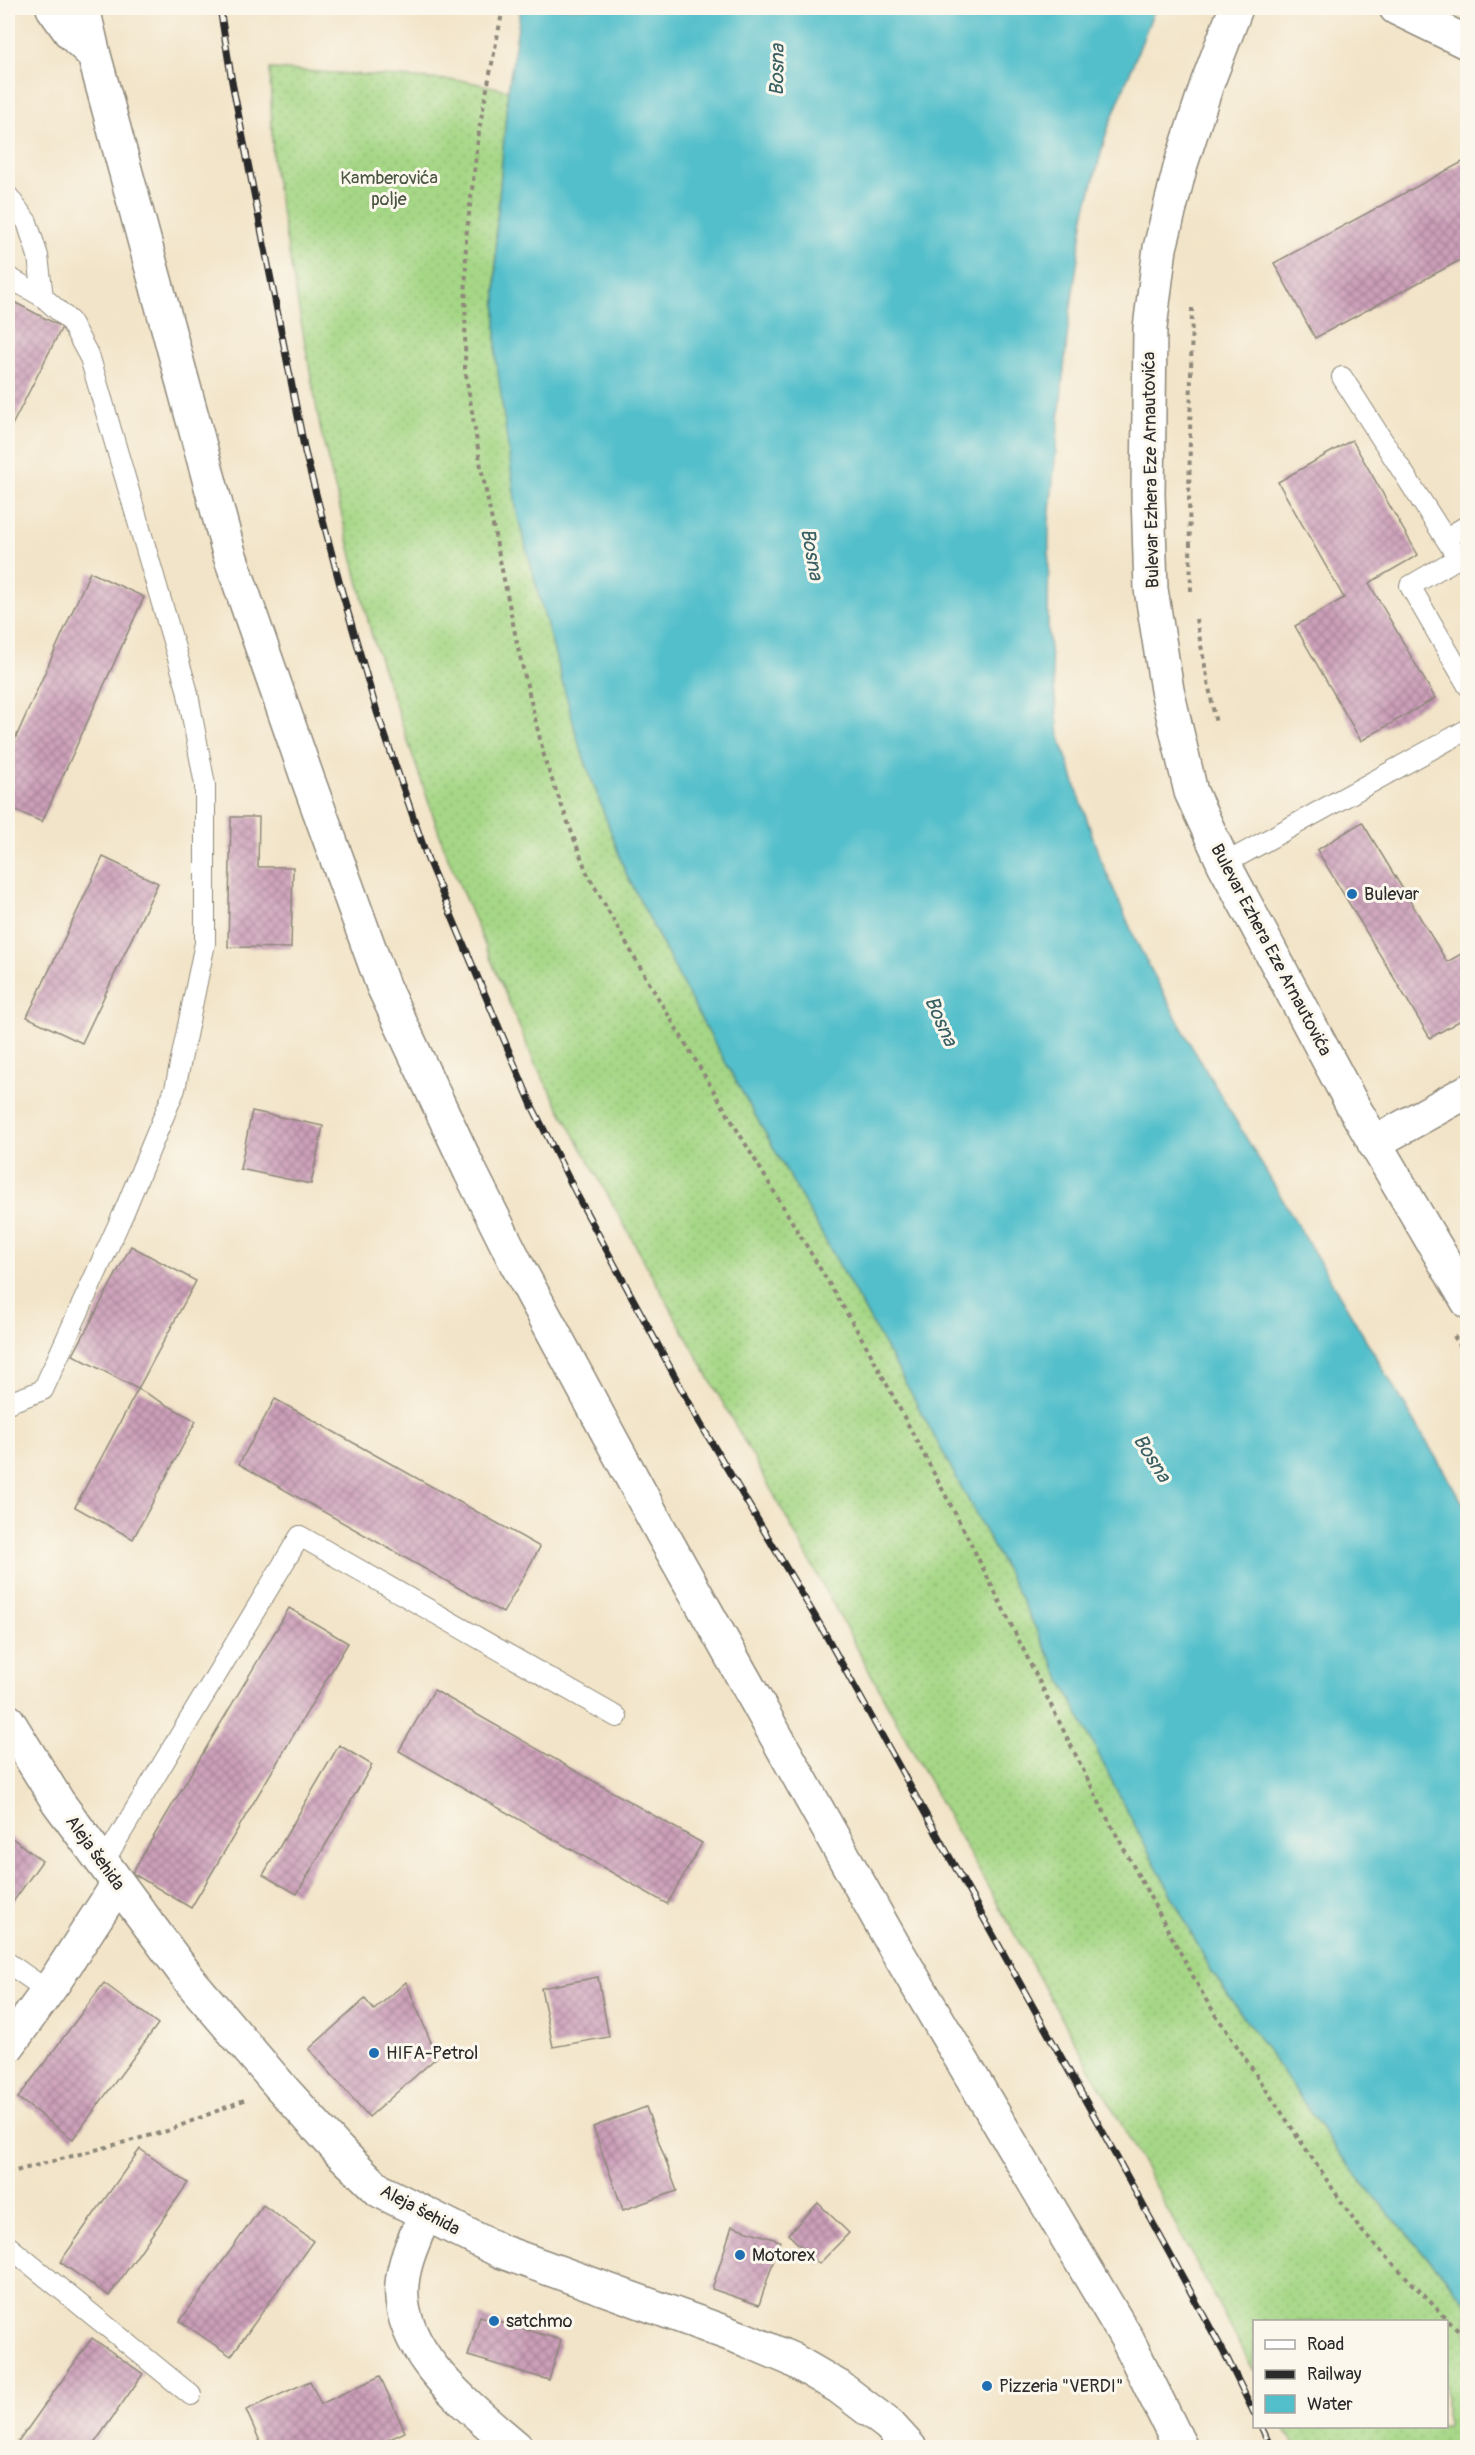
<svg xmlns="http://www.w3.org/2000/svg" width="1475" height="2455" viewBox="0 0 1475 2455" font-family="Pangolin,sans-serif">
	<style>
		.grass { fill: url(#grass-dots); stroke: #688158; stroke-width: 1.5 }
		.water { fill: #52bfcb; stroke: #3e757b; stroke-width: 1.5 }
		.building { fill: url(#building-cross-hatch) }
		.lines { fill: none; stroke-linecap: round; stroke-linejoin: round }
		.lane-casing { stroke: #8e887a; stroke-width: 22 }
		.street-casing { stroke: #8e887a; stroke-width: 36 }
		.secondary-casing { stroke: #8e887a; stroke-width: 36 }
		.highway-casing { stroke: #8e887a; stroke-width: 36 }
		.path { stroke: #8e887a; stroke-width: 4; stroke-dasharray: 4.5 4.5; stroke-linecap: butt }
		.lane { stroke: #fff; stroke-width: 20 }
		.street { stroke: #fff; stroke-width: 33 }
		.secondary { stroke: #fff; stroke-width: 33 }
		.highway { stroke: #fff; stroke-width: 33 }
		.rail-casing { stroke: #2b2b2b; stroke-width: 7 }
		.rail { stroke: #fbf7ec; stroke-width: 4.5; stroke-dasharray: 14; stroke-linecap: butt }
		.poi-dot { fill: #1f6fb2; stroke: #fbf7ec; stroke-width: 2 }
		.labels { text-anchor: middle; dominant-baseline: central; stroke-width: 6; stroke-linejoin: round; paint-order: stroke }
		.park-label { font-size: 18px; fill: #4a5642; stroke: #fbf7ec }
		.street-label { font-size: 18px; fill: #2b2b2b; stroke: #fbf7ec }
		.poi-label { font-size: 18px; fill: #2b2b2b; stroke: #fbf7ec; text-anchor: start }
		.water-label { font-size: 20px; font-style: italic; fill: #395f63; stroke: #fbf7ec }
	</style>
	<defs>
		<pattern id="grass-dots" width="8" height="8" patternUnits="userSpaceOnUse" patternTransform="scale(1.5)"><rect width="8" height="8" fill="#a6d786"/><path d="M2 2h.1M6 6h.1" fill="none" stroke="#8fb974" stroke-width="1.8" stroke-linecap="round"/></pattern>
		<pattern id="building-cross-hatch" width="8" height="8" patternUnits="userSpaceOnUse" patternTransform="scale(1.5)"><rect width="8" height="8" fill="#cc9fb9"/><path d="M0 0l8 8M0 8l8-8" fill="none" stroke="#a68297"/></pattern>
	</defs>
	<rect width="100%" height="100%" fill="#fbf7ec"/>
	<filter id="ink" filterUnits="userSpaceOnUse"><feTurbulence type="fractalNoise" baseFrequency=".0167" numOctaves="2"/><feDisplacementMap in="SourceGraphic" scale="12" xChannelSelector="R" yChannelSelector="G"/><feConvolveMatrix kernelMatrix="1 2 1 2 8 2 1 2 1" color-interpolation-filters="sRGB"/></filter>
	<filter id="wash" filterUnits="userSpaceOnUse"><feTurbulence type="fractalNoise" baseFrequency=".008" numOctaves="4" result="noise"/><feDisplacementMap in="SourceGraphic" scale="24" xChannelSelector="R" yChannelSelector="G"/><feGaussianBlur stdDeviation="1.35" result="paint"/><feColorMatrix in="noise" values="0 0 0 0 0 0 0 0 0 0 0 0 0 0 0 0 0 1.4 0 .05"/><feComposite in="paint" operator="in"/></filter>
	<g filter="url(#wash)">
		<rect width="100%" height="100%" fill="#f2e4c8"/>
		<polygon class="grass" points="270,69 465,81 508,90 496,234 496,358 579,744 625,871 695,1008 910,1391 1019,1595 1120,1797 1212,1972 1347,2164 1467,2303 1467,2447 1295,2447 1284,2427 1446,2426 1446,2322 1254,2322 1254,2371 1128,2136 943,1807 779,1504 535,1064 446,853 372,636 321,432 273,166"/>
		<polygon class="water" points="521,8 1155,8 1107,131 1084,216 1068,328 1049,521 1048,630 1059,735 1098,853 1136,941 1192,1047 1467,1510 1467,2303 1347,2164 1212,1972 1120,1797 1019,1595 910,1391 695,1008 625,871 579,744 517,514 496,358 496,234 508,90"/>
		<g id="blocks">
			<g class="building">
				<polygon points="1468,159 1468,256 1315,338 1274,263"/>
				<polygon points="10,300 62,327 8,433 8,306"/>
				<polygon points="1352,440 1418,555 1369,583 1435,698 1361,741 1295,626 1344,598 1278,482"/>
				<polygon points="90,572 144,597 42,822 8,807 8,755"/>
				<polygon points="231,817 259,817 258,867 293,867 291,948 228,947"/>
				<polygon points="1362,822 1447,962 1468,950 1468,1016 1430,1038 1317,850"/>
				<polygon points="103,857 158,883 82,1043 27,1017"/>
				<polygon points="252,1111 323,1126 311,1184 240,1169"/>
				<polygon points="131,1246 196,1281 138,1389 196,1421 133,1539 75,1507 138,1389 73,1355"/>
				<polygon points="275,1399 540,1547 503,1613 239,1464"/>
				<polygon points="289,1608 348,1643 191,1908 132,1873"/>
				<polygon points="434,1690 702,1843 667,1904 399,1751"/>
				<polygon points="339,1745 372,1765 297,1894 263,1875"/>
				<polygon points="8,1835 42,1861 8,1909"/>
				<polygon points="598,1977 609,2037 553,2047 541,1988"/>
				<polygon points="406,1982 437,2057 369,2117 309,2049 365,1999 374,2010"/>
				<polygon points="104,1983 158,2024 73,2139 18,2098"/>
				<polygon points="646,2107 677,2191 623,2210 593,2127"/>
				<polygon points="140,2149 188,2183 109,2296 60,2262"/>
				<polygon points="818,2203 849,2233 819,2264 788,2234"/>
				<polygon points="263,2205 313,2241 231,2356 180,2321"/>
				<polygon points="732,2226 780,2241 759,2305 712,2289"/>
				<polygon points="480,2316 561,2340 549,2380 468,2356"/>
				<polygon points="92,2338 143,2374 91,2448 14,2448"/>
				<polygon points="380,2376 405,2432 371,2448 263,2448 246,2410 310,2381 321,2404"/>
			</g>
		</g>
	</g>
	<g filter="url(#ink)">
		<use href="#blocks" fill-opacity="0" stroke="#8e887a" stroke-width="1.5"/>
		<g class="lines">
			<defs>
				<g id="lane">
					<polyline points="8,196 27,222 38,256 43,297"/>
					<polyline points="8,277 43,297 70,321 90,358 187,689 205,785 205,943 175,1089 124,1212 43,1390 8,1403"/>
					<polyline points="1342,377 1458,558 1410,586 1468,686"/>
					<polyline points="1446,538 1468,525"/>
					<polyline points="1224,864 1468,729"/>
					<polyline points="103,1863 300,1536 617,1717"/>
					<polyline points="8,1963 48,1991"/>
					<polyline points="8,2246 191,2395"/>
				</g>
				<g id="street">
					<polyline points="1396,8 1468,43"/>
					<polyline points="1374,1143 1468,1091"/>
					<polyline points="8,2046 55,1981 118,1884"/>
					<path d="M425,2214C416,2236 404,2260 402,2284C396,2353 471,2408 517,2448"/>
				</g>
				<g id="secondary">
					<polyline points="1236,8 1207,84 1181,164 1160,248 1150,328 1148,494 1151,589 1167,690 1191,792 1224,864 1353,1106 1468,1302"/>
					<polyline points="8,1721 58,1802 192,1983 280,2086 339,2151 380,2191 500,2251 746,2340 791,2359 839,2387 889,2425 910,2448"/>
				</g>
				<g id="highway">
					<polyline points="53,8 70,32 92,53"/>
					<polyline points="83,8 94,55 229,553 307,777 383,986 470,1171 517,1265 658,1526 894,1946 1126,2337 1181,2448"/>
				</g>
			</defs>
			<use href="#lane" class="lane-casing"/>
			<use href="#street" class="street-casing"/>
			<use href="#secondary" class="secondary-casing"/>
			<use href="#highway" class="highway-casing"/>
			<g class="path">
				<polyline points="503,8 480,124 466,238 465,369 481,467 518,648 546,764 587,873 645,976 867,1347 966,1534 1104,1812 1206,2000 1359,2228 1468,2341"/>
				<polyline points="1191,591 1189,501 1192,308"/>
				<polyline points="1196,619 1216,724"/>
				<polyline points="1454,1336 1468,1359"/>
				<polyline points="8,2173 167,2131 244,2100"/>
			</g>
			<use href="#lane" class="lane"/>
			<use href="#street" class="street"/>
			<use href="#secondary" class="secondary"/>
			<use href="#highway" class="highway"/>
			<defs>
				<g id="rail">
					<polyline points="220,8 232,82 305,452 340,585 377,712 428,860 533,1108 578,1197 700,1423 819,1623 1094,2116 1228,2360 1254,2413"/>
					<polyline points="1261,2426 1271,2448"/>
				</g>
			</defs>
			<use href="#rail" class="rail-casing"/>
			<use href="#rail" class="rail"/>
		</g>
	</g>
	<g class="poi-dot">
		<circle cx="1352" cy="894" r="6"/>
		<circle cx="374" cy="2053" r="6"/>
		<circle cx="740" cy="2255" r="6"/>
		<circle cx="494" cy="2321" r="6"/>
		<circle cx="987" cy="2386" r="6"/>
	</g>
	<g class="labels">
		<g class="park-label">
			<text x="389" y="178">Kamberovića<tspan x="389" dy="21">polje</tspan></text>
		</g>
		<g class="street-label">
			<text transform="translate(1151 470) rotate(-91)">Bulevar Ezhera Eze Arnautovića</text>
			<text transform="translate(1271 950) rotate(62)">Bulevar Ezhera Eze Arnautovića</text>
			<text transform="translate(95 1853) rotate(54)">Aleja šehida</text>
			<text transform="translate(420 2210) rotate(28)">Aleja šehida</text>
		</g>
		<g class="poi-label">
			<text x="1364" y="894">Bulevar</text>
			<text x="386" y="2053">HIFA-Petrol</text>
			<text x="752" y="2255">Motorex</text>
			<text x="506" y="2321">satchmo</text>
			<text x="999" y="2386">Pizzeria "VERDI"</text>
		</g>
		<g class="water-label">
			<text transform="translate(777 70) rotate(-89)">Bosna</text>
			<text transform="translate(812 554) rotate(80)">Bosna</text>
			<text transform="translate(941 1021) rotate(66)">Bosna</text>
			<text transform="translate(1152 1458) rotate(58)">Bosna</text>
		</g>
	</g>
	<rect width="1475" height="2455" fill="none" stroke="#fbf7ec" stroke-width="30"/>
	<rect x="1253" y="2320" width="195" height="108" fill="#fbf7ec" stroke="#a8a59f" stroke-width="1.5"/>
	<rect x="1265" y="2340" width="30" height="9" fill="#ffffff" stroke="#a8a59f" stroke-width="1.5"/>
	<text x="1307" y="2350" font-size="18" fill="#2b2b2b">Road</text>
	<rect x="1265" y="2370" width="30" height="9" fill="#2b2b2b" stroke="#a8a59f" stroke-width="1.5"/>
	<text x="1307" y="2380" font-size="18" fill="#2b2b2b">Railway</text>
	<rect x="1265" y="2395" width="30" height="18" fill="#52bfcb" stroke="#a8a59f" stroke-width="1.5"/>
	<text x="1307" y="2410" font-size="18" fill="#2b2b2b">Water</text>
</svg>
